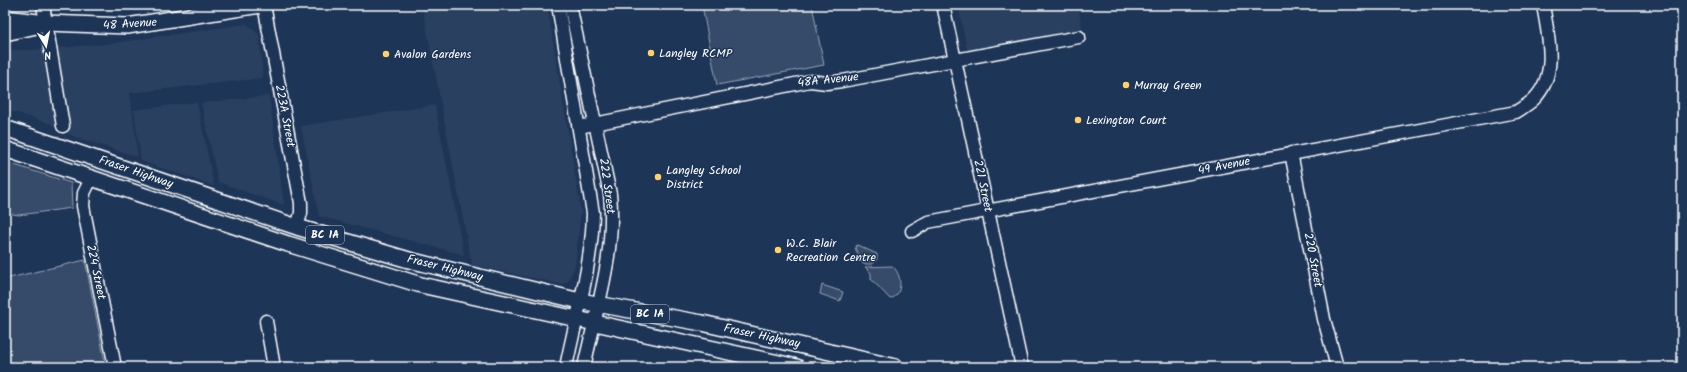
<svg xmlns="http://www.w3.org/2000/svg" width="1687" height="372" viewBox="0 0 1687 372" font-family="Kalam,sans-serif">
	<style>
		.built { fill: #2a4161 }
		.green { fill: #364b69; stroke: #9aa5b4 }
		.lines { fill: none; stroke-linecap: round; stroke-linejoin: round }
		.minor-casing { stroke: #fff; stroke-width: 15 }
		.major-casing { stroke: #fff; stroke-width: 18 }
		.minor { stroke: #1d3557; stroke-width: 12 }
		.major { stroke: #1d3557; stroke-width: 15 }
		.poi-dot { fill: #ffd166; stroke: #1d3557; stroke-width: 1.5 }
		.labels { text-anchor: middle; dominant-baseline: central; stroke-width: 3; stroke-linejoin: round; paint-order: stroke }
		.shield { fill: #1d3557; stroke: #bbc2cd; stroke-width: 1 }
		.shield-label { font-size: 11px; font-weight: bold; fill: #fff }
		.street-label { font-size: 12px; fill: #fff; stroke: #1d3557 }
		.poi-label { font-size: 12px; fill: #fff; stroke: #1d3557; text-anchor: start }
	</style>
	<rect width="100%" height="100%" fill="#1d3557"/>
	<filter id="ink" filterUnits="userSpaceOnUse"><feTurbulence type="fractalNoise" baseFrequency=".025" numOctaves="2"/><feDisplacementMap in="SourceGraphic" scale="8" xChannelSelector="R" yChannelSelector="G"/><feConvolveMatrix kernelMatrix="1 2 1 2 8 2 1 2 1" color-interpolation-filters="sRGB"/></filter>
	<g filter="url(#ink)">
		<g class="built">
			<polygon points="422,5 547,5 581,211 575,267 568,281 561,284 472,265"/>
			<polygon points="958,5 1078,5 1083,33 968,54"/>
			<polygon points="247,24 259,35 263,78 130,93 138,157 75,137 46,122 5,109 5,50 30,50 106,44"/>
			<polygon points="269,96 284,205 218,182 201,103"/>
			<polygon points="197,102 214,186 141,161 134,110"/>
			<polygon points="435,105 464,255 319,216 301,126"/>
		</g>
		<g class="green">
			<polygon points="702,5 812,5 824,65 717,85"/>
			<polygon points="5,162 71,183 72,208 19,215 5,213"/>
			<polygon points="857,245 877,254 877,259 873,264 863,264 855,248"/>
			<polygon points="85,260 106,367 5,367 5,279"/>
			<path d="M892,266C902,273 904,295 890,299L871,279V273L865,267Z"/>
			<polygon points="822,285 843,292 840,301 820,294"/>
		</g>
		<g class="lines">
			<defs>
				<g id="minor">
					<polyline points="43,5 63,126"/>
					<polyline points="264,5 301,203 301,213 297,227"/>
					<path d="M558,5L593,213C592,265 576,317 566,367"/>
					<path d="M570,5L610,194C616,252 596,311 584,367"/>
					<polyline points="943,5 1022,367"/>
					<polyline points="579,127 810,81 827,83 842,81 1079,37"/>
					<polyline points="1291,153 1324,319 1337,367"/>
					<polyline points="92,177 84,193 83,206 115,367"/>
					<path d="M912,231L928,222L1516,112C1522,108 1529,104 1534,99C1559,74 1548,36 1543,5"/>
					<polyline points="266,321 274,367"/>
				</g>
				<g id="major">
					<polyline points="5,18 46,23 127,26 261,5"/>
					<polyline points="5,33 36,26"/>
					<polyline points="5,128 297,227 409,260 580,301 702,323 896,367"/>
					<polyline points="5,149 288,244 421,285 797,367"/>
				</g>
			</defs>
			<use href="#minor" class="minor-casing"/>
			<use href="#major" class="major-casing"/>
			<use href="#minor" class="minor"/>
			<use href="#major" class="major"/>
		</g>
	</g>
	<g class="poi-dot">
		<circle cx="651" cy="53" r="4"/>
		<circle cx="386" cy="54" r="4"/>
		<circle cx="1126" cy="85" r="4"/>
		<circle cx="1078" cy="120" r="4"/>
		<circle cx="658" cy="177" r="4"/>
		<circle cx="778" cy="250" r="4"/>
	</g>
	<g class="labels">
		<g class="shield">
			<rect x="306" y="226" width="38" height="18" rx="3"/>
			<rect x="631" y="305" width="38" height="18" rx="3"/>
		</g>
		<g class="shield-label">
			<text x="325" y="235">BC 1A</text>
			<text x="650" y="314">BC 1A</text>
		</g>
		<g class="street-label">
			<text transform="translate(130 24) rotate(-4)">48 Avenue</text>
			<text transform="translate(828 80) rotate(-6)">48A Avenue</text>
			<text transform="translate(285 116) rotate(79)">223A Street</text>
			<text transform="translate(1224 166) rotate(-11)">49 Avenue</text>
			<text transform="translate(136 172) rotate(19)">Fraser Highway</text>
			<text transform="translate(607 186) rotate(82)">222 Street</text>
			<text transform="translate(983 186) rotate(78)">221 Street</text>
			<text transform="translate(1313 260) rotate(79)">220 Street</text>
			<text transform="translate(445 268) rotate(14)">Fraser Highway</text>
			<text transform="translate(96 272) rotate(78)">224 Street</text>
			<text transform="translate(762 336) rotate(12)">Fraser Highway</text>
		</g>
		<g class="poi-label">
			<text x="659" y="53">Langley RCMP</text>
			<text x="394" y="54">Avalon Gardens</text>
			<text x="1134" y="85">Murray Green</text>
			<text x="1086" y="120">Lexington Court</text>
			<text x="666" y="170">Langley School<tspan x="666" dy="14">District</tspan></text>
			<text x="786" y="243">W.C. Blair<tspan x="786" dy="14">Recreation Centre</tspan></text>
		</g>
	</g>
	<rect width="1687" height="372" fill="none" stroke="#1d3557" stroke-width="20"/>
	<rect x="10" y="10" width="1667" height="352" fill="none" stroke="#fff" stroke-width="1.5" filter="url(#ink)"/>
	<g transform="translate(46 46) rotate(170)" stroke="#1d3557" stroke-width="3" paint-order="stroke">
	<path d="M0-3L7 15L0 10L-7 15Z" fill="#ffffff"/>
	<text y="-6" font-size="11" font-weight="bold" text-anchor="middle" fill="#ffffff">N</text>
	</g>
</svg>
